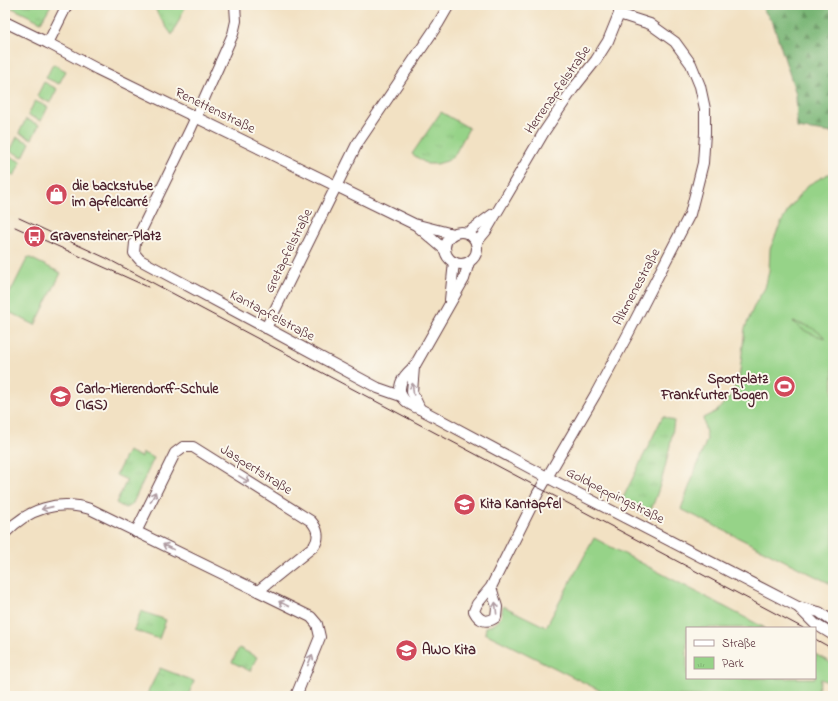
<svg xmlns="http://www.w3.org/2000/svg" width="838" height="701" viewBox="0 0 838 701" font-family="'Indie Flower',sans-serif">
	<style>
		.grass { fill: #96d388; stroke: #70795a }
		.forest { fill: url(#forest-firs); stroke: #616a50 }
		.park { fill: url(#park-tufts); stroke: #70795a }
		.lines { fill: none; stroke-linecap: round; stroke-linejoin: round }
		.minor-casing { stroke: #633c42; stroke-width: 12 }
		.minor { stroke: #fff; stroke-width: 10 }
		.tram { stroke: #4a1f2b; stroke-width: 1 }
		.oneway { stroke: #ae9aa0 }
		.labels { text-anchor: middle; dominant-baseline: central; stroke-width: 4; stroke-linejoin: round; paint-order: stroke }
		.street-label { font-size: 14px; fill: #4a1f2b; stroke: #fbf7ec }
		.poi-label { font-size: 14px; font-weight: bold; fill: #4a1f2b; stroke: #fbf7ec; text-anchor: start }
	</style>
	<defs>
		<pattern id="forest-firs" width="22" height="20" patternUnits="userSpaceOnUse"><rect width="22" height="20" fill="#78b574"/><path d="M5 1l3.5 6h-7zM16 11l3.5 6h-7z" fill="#64935f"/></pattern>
		<pattern id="park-tufts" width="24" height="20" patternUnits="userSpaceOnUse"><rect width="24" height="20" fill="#96d388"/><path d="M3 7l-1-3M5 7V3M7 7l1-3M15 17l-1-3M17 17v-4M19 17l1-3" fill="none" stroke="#83b576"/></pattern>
	</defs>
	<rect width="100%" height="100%" fill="#fbf7ec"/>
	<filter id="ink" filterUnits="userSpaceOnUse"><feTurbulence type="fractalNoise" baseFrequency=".025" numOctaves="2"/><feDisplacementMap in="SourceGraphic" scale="8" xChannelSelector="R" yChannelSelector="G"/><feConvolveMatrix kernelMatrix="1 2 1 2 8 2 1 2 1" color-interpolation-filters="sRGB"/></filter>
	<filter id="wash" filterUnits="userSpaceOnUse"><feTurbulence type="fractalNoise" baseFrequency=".012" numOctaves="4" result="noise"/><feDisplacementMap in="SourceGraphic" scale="16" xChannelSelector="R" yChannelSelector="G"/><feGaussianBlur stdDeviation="0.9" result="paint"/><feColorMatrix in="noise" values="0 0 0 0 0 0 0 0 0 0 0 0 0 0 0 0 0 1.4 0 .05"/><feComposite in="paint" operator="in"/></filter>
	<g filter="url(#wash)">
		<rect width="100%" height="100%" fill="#f2e1c3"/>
		<g class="grass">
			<polygon points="53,64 66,71 59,84 46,78"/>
			<polygon points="44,82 57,89 50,103 37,96"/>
			<polygon points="35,101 48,107 41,121 28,115"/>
			<polygon points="26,119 39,125 32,139 19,133"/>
			<polygon points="17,137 30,143 23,157 10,151"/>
			<polygon points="8,155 21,162 14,176 5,171 5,161"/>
			<polygon points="828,174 833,174 833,585 681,509 707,439 703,418 717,411 730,396 739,379 745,328 755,304 765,288 769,271 770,249 779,227 790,207 808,185"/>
			<polygon points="28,257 61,273 35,325 5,310 5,303"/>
			<path d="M594,538L765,628H687V678H815V654L833,664V685L821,679L816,696H611L485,633L486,627C500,623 501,620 503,606L546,627Z"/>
		</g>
		<polygon class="forest" points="760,5 833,5 833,133 797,128 796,94 773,23"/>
		<g class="park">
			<polygon points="6,5 51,5 41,22"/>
			<polygon points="154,5 186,5 172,35 158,15"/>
			<polygon points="441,112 469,128 454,156 447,161 437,164 427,164 412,154"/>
			<path d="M793,322C807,325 815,328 826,338C812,335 803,331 793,322Z"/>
			<path d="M663,416L674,421C670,452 661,488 648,517L621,502Z"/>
			<polygon points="128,451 141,457 143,453 154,458 132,505 125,508 116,503 127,480 116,475"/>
			<polygon points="141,611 166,620 159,639 134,630"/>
			<polygon points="239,648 257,657 250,671 232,662"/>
			<polygon points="160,668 194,681 188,696 146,696"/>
		</g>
	</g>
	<g filter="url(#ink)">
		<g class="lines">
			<defs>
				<g id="minor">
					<polyline points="235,5 236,21 233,34 191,128 135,243 134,253 140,260 378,388 401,396"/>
					<polyline points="5,22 48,43 97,69 414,224 453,234"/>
					<polyline points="48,43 67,5"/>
					<polyline points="417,226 445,250"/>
					<circle cx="461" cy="248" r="16"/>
					<polyline points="467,233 493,214"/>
					<polyline points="476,243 486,231 544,132 573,89 596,60 608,41 619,14 619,5"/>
					<path d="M469,262L464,279L414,367C394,383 395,400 420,409L560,484L798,607L815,624L833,635"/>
					<polyline points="450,300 454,262"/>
					<polyline points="266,328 357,144 438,24 449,5"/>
					<polyline points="414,367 412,392 420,409"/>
					<path d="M136,532L175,453L183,447H193L311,521C318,529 320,538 314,546L258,591"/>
					<path d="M5,533C28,509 58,499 90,509L311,617L317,624L320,637L296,696"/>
					<path d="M491,587L497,607L496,617C487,624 479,621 474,611L477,604L491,587L538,493L595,395L627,336L690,214L697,187L703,163L705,133V109L700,86L691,64L675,42L650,24L619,14"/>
					<polyline points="798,607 819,612 833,622"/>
				</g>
			</defs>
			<use href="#minor" class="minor-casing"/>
			<use href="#minor" class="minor"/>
			<g class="tram">
				<polyline points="19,218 106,258 803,628"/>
				<polyline points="15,227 148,287"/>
				<polyline points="815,639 833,649"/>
			</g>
		</g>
		<defs><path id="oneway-shaft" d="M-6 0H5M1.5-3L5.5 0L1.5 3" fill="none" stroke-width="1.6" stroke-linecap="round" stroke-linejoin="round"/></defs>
		<g class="oneway">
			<use href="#oneway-shaft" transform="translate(413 389) rotate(-96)"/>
			<use href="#oneway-shaft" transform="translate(244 479) rotate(32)"/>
			<use href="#oneway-shaft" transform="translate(153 497) rotate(-64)"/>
			<use href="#oneway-shaft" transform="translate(47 508) rotate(167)"/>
			<use href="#oneway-shaft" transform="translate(168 547) rotate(-154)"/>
			<use href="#oneway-shaft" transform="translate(284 604) rotate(-154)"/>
			<use href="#oneway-shaft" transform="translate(496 608) rotate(-96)"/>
			<use href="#oneway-shaft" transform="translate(310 660) rotate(-68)"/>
		</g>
	</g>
	<defs>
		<symbol id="shop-disc" viewBox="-11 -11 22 22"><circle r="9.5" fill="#d1495b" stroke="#fbf7ec"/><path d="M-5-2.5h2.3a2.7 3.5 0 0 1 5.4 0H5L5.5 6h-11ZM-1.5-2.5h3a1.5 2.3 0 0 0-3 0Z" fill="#fff"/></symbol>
		<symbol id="bus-disc" viewBox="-11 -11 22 22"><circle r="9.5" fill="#d1495b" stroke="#fbf7ec"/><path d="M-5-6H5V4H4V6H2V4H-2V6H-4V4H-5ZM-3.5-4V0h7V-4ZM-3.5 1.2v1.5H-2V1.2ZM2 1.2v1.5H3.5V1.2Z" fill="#fff"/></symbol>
		<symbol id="stadium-disc" viewBox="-11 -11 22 22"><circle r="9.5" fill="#d1495b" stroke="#fbf7ec"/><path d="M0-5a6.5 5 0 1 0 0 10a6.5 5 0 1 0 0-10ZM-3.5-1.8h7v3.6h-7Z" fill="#fff"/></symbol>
		<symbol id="school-disc" viewBox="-11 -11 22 22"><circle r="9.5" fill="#d1495b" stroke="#fbf7ec"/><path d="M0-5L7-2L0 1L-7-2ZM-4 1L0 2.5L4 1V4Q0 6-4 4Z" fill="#fff"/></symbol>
	</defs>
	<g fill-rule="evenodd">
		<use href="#shop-disc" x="44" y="182" width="25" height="25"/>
		<use href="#bus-disc" x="22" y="224" width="25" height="25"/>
		<use href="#stadium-disc" x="772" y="374" width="25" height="25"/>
		<use href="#school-disc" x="48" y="384" width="25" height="25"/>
		<use href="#school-disc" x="452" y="492" width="25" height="25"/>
		<use href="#school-disc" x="394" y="638" width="25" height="25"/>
	</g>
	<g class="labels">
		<g class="street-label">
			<text transform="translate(558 90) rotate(-55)">Herrenapfelstraße</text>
			<text transform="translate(215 111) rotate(26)">Renettenstraße</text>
			<text transform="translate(289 251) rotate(-64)">Gretapfelstraße</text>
			<text transform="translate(637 287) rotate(-62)">Alkmenestraße</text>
			<text transform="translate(272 316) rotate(28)">Kantapfelstraße</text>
			<text transform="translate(256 470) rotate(32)">Jaspertstraße</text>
			<text transform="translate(615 496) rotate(27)">Goldpeppingstraße</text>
		</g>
		<g class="poi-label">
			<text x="72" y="186">die backstube<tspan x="72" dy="16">im apfelcarré</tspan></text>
			<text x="50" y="236">Gravensteiner-Platz</text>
			<text x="768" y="379" text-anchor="end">Sportplatz<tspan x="768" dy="16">Frankfurter Bogen</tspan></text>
			<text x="76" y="389">Carlo-Mierendorff-Schule<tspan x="76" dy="16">(IGS)</tspan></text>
			<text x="480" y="504">Kita Kantapfel</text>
			<text x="422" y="650">AWO Kita</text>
		</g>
	</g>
	<rect width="838" height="701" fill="none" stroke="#fbf7ec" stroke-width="20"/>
	<rect x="686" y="627" width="130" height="52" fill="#fbf7ec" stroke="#b4a19f"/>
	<rect x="694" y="640" width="20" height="6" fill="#ffffff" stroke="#b4a19f"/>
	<text x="722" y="647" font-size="12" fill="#4a1f2b">Straße</text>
	<rect x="694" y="657" width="20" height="12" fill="url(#park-tufts)" stroke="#b4a19f"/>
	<text x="722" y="667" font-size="12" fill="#4a1f2b">Park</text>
</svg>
